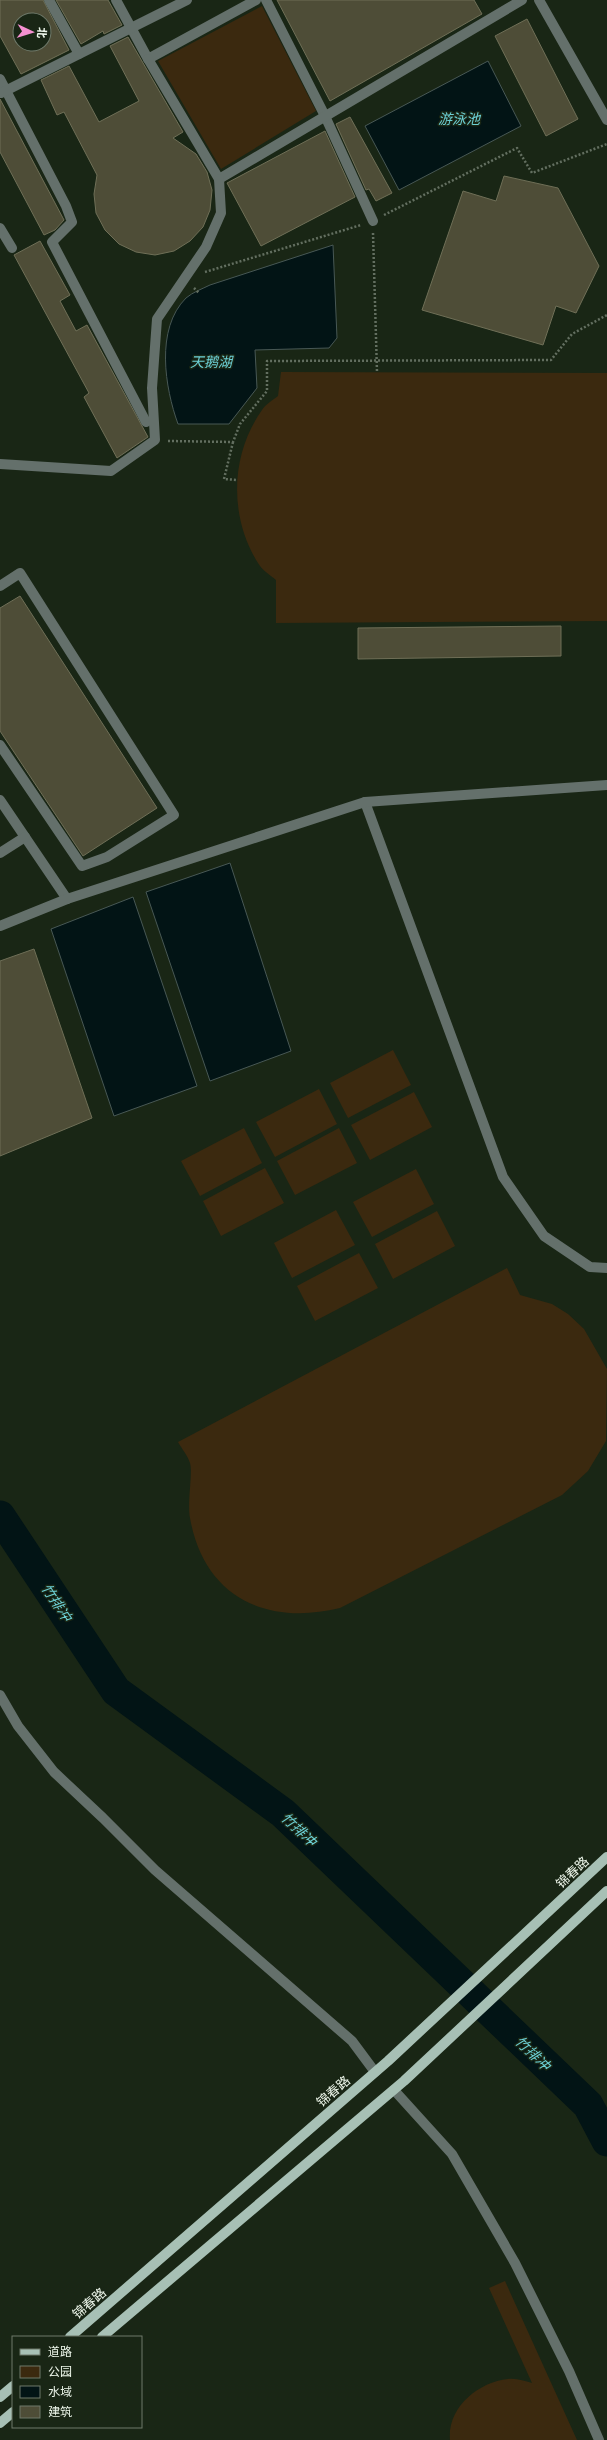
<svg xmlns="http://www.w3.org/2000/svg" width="607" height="2440" viewBox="0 0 607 2440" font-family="Barlow,'Noto Sans SC',sans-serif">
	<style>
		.green { fill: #3b290f }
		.water { fill: #021415; stroke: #485855 }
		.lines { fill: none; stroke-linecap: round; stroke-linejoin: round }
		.river { stroke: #021415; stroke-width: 31 }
		.building { fill: #4e4d37; stroke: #6f6f57; fill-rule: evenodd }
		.path { stroke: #636f60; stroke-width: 2.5; stroke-dasharray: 2 2; stroke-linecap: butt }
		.minor { stroke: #64706b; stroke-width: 10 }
		.major { stroke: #a7c0b5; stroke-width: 10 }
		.labels { text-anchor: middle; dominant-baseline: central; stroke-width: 3; stroke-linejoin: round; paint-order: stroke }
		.street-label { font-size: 13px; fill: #edf6ea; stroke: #192615 }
		.water-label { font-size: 14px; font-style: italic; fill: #6cd0d5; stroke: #192615 }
	</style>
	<rect width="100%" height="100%" fill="#192615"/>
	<g class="green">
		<polygon points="262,6 316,111 221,169 158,61"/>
		<path d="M281,372L607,373V621L276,623V580C270,575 262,570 258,563C229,517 230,455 262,410C266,404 273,400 278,396Z"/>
		<polygon points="393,1050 411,1085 348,1118 330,1083"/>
		<polygon points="319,1089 337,1124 275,1157 256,1122"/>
		<polygon points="414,1092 432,1127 370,1160 351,1125"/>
		<polygon points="244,1128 262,1163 200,1196 181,1161"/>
		<polygon points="339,1128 357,1163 295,1195 277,1161"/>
		<polygon points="265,1168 284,1203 221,1236 203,1201"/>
		<polygon points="416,1169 434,1204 372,1237 353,1202"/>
		<polygon points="336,1210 355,1245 292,1278 274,1243"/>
		<polygon points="437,1211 455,1246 393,1279 375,1244"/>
		<polygon points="359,1253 378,1288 315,1321 297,1286"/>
		<path d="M507,1268L520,1295L552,1304L568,1314L584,1329L607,1369L606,1441L588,1471L562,1495L340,1608C266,1626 204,1597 190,1518C187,1502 193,1473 190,1463C188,1456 182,1449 178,1442Z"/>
		<path d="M505,2281L577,2440H450C447,2408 478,2382 508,2379C517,2378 524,2381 532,2383L489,2288Z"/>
	</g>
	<g class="water">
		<polygon points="488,61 521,126 399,190 365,126"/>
		<path d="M333,245L337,338L329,348L255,350L257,388L229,424H178C165,388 155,329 186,298C193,292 202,289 210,285Z"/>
		<polygon points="230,863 291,1051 210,1081 146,892"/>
		<polygon points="133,897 197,1086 114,1116 51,929"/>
	</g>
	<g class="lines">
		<polyline class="river" points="0,1516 116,1691 283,1813 588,2105 607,2141"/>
	</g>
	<g class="building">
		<path d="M0,0H43L69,50L21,74L0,36ZM20,20H44V44H20Z"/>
		<polygon points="56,0 108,0 122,25 104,34 103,31 81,44"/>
		<polygon points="277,0 474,0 482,14 330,101"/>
		<polygon points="527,19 578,119 546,136 495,36"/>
		<polygon points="128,37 183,132 173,138 196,154 207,172 212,190 210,210 203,227 190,241 174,251 155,255 136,252 119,244 105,230 96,213 94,194 97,175 64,112 57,115 41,80 69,66 99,122 139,101 110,46"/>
		<polygon points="0,99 64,220 55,230 44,235 0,152"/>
		<polygon points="350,117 392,193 376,201 369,189 366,190 336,124"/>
		<polygon points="325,131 355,197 261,246 227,183"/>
		<polygon points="504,176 558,188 599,266 576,313 556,306 543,345 422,310 463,191 496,201"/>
		<polygon points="40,241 70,295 60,301 76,331 87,325 148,437 117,458 84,397 89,393 14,255"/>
		<polygon points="20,596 157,808 83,856 0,731 0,608"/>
		<polygon points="561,626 561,656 358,659 358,628"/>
		<polygon points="34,949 92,1118 0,1156 0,961"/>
	</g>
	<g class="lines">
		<g class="path">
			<polyline points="384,215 517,148 532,173 607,144"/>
			<polyline points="373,233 377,372"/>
			<polyline points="205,272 361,225"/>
			<polyline points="194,288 199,293"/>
			<polyline points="168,441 233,442 240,424 267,391 267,361 551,360 572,334 607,315"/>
			<polyline points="233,442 224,479 237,480"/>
		</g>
		<g class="minor">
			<polyline points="49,0 79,54"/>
			<polyline points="116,0 148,59 256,0"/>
			<polyline points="266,0 325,116 373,221"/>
			<polyline points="539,0 607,120"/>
			<polyline points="148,59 219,179 522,0"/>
			<polyline points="0,79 66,206 72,222 52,242 146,422"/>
			<polyline points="1,93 187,0"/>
			<polyline points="0,228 12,248"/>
			<polyline points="0,464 111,471 155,440 152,388 157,319 206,247 221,213 219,179"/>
			<polyline points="0,586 20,573 174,815 107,857 82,866 0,745"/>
			<polyline points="0,800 67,899"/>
			<polyline points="365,802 503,1177 544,1236 590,1267 607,1268"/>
			<polyline points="0,853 25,837"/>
			<polyline points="0,926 67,899 365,802 607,785"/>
			<polyline points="0,1695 18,1726 54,1772 103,1818 155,1870 352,2041 375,2072"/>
			<polyline points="394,2090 452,2154 515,2263 569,2371 599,2440"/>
		</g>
		<g class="major">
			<polyline points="70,2337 388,2061 607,1857"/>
			<polyline points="102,2337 404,2081 607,1891"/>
			<polyline points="0,2397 13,2386"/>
			<polyline points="0,2423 13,2412"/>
		</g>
	</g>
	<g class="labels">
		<g class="street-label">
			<text transform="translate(572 1872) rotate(-43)">锦春路</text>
			<text transform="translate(333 2091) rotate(-41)">锦春路</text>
			<text transform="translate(89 2303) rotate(-41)">锦春路</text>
		</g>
		<g class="water-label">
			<text x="459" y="118">游泳池</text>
			<text x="211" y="361">天鹅湖</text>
			<text transform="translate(57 1602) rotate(56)">竹排冲</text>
			<text transform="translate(299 1829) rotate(43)">竹排冲</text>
			<text transform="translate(533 2053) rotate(44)">竹排冲</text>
		</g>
	</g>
	<rect x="12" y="2336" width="130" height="92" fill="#192615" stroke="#6e796a"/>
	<rect x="20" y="2349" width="20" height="6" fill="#a7c0b5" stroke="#6e796a"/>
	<text x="48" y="2356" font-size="12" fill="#edf6ea">道路</text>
	<rect x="20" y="2366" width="20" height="12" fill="#3b290f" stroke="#6e796a"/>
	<text x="48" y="2376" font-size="12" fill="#edf6ea">公园</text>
	<rect x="20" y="2386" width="20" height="12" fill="#021415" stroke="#6e796a"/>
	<text x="48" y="2396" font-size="12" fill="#edf6ea">水域</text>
	<rect x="20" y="2406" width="20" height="12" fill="#4e4d37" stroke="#6e796a"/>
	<text x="48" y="2416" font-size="12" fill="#edf6ea">建筑</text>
	<g transform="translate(32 32) rotate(94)"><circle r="19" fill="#192615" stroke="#6e796a"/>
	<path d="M0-3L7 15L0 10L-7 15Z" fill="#f590d1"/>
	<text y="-6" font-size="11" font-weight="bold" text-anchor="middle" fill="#edf6ea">北</text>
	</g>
</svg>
